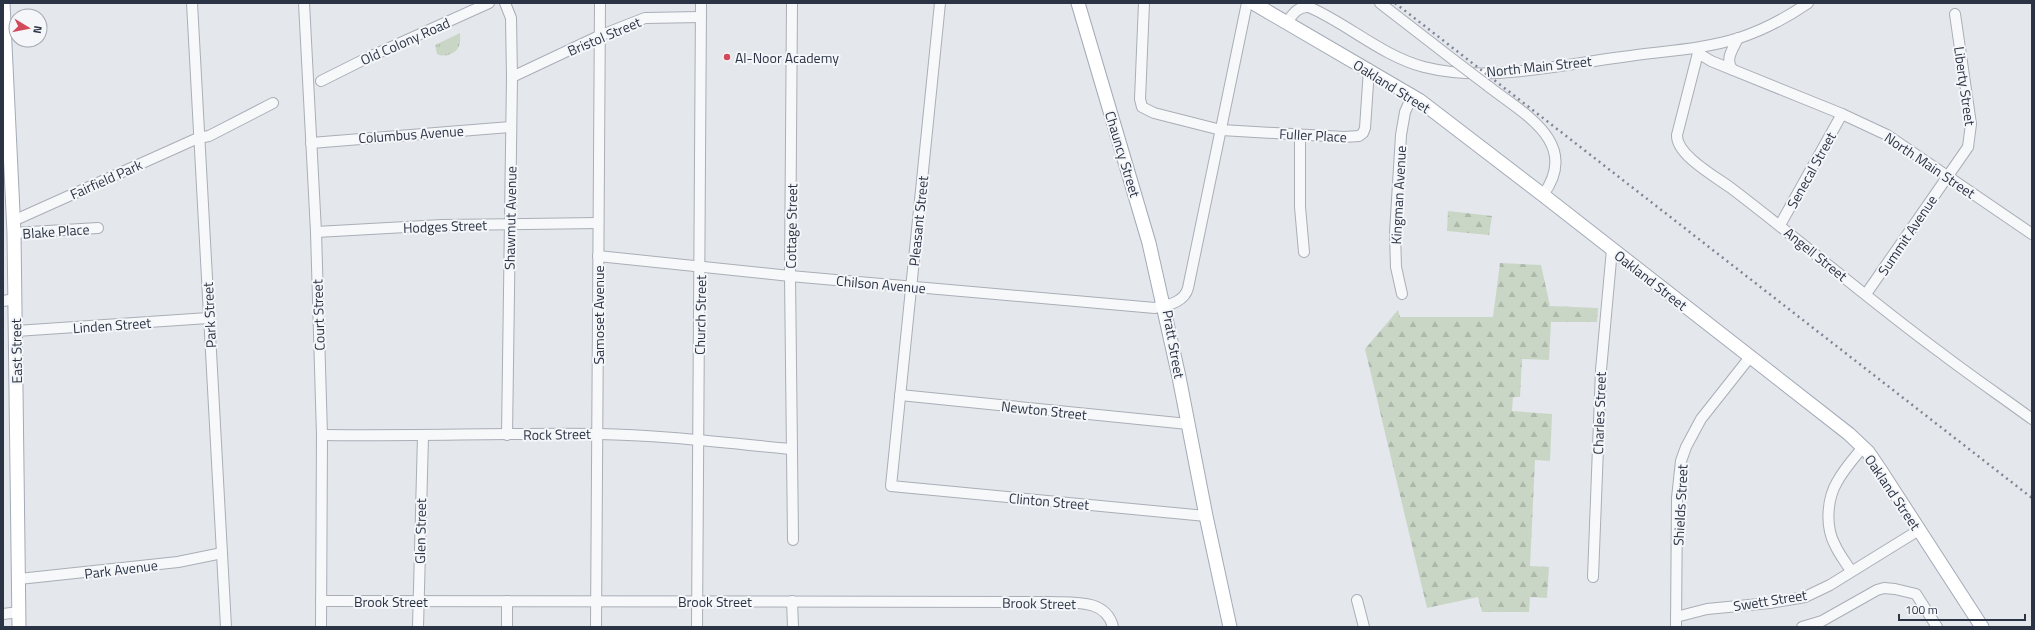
<svg xmlns="http://www.w3.org/2000/svg" width="2035" height="630" viewBox="0 0 2035 630" font-family="'Titillium Web',sans-serif">
	<style>
		.grass { fill: url(#grass-tufts) }
		.forest { fill: url(#forest-firs) }
		.lines { fill: none; stroke-linecap: round; stroke-linejoin: round }
		.minor-casing { stroke: #a9aeb7; stroke-width: 12 }
		.major-casing { stroke: #a3abb8; stroke-width: 15 }
		.minor { stroke: #f7f8fa; stroke-width: 10 }
		.major { stroke: #fff; stroke-width: 13 }
		.rail { stroke: #7d8696; stroke-width: 2.5; stroke-dasharray: 2 4; stroke-linecap: butt }
		.minor-bridge-casing { stroke: #a9aeb7; stroke-width: 12; stroke-linecap: butt }
		.minor-bridge { stroke: #f7f8fa; stroke-width: 10 }
		.poi-dot { fill: #d1495b; stroke: #f4f6f9; stroke-width: 1.5 }
		.labels { text-anchor: middle; dominant-baseline: central; stroke-width: 4; stroke-linejoin: round; paint-order: stroke }
		.street-label { font-size: 14px; fill: #2b3445; stroke: #f4f6f9 }
		.poi-label { font-size: 14px; fill: #2b3445; stroke: #f4f6f9; text-anchor: start }
	</style>
	<defs>
		<pattern id="grass-tufts" width="24" height="20" patternUnits="userSpaceOnUse"><rect width="24" height="20" fill="#c9d6c5"/><path d="M3 7l-1-3M5 7V3M7 7l1-3M15 17l-1-3M17 17v-4M19 17l1-3" fill="none" stroke="#adb8ab"/></pattern>
		<pattern id="forest-firs" width="22" height="20" patternUnits="userSpaceOnUse"><rect width="22" height="20" fill="#c9d6c5"/><path d="M5 1l3.5 6h-7zM16 11l3.5 6h-7z" fill="#adb8ab"/></pattern>
	</defs>
	<rect width="100%" height="100%" fill="#e4e7ec"/>
	<path class="grass" d="M460,33C460,37 461,43 459,46C456,54 444,58 437,54L435,45Z"/>
	<g class="forest">
		<polygon points="1448,211 1492,216 1489,235 1447,231"/>
		<polygon points="1500,263 1541,265 1550,306 1598,308 1597,322 1551,322 1549,360 1522,359 1520,397 1513,397 1512,411 1552,414 1550,461 1535,460 1530,566 1549,567 1547,598 1530,597 1529,612 1482,612 1478,597 1427,608 1365,349 1398,310 1400,317 1493,317"/>
	</g>
	<g class="lines">
		<defs>
			<g id="minor">
				<polyline points="192,3 226,627"/>
				<polyline points="304,3 316,232 322,435 321,627"/>
				<polyline points="505,3 511,18 512,77 507,435"/>
				<polyline points="792,3 790,276 793,540"/>
				<polyline points="940,3 891,486 1206,516"/>
				<polyline points="1144,3 1140,99 1142,107 1154,113 1221,130 1344,137 1359,136 1363,133 1365,128 1369,69"/>
				<polyline points="1380,3 1455,61"/>
				<path d="M1287,22C1293,14 1298,6 1309,7C1348,24 1382,56 1424,67C1487,83 1559,65 1622,57C1661,51 1701,50 1739,38C1764,30 1786,18 1808,3"/>
				<polyline points="1696,49 1698,53 1711,61 1842,114 1887,135 2032,234"/>
				<path d="M1698,53L1677,135C1676,155 1716,177 1731,188C1802,242 1869,300 1941,353C1971,376 2002,397 2032,419"/>
				<path d="M1733,70C1724,60 1733,49 1738,38"/>
				<polyline points="512,77 599,36 645,18 701,17"/>
				<polyline points="321,81 367,58 489,3"/>
				<path d="M1488,86C1524,114 1581,143 1543,195"/>
				<polyline points="1300,135 1300,207 1304,252"/>
				<polyline points="311,143 511,127"/>
				<polyline points="13,221 198,138 209,136 273,103"/>
				<polyline points="1780,225 1842,114"/>
				<polyline points="316,232 442,225 598,223"/>
				<polyline points="14,233 98,228"/>
				<path d="M598,256L790,276L1155,308C1167,305 1184,303 1188,288L1247,3"/>
				<polyline points="1402,294 1396,267 1395,233 1401,135 1405,112 1412,96"/>
				<polyline points="1866,294 1968,147 1971,124 1955,14"/>
				<polyline points="3,301 15,299"/>
				<polyline points="16,331 208,318"/>
				<polyline points="900,395 1188,424"/>
				<path d="M322,435C414,436 506,433 598,434C662,435 727,443 791,449"/>
				<path d="M1851,571C1846,563 1839,554 1835,545C1825,527 1827,499 1837,482C1844,469 1854,458 1863,447"/>
				<polyline points="1593,577 1601,370 1612,249"/>
				<polyline points="19,579 178,562 222,553"/>
				<polyline points="1357,600 1364,627"/>
				<path d="M321,601L1049,602C1072,603 1106,598 1113,627"/>
				<polyline points="792,601 793,627"/>
				<polyline points="3,614 19,612"/>
				<polyline points="1676,617 1707,609 1770,603 1805,597 1830,585 1919,530"/>
				<polyline points="418,627 423,436"/>
				<polyline points="507,627 507,601"/>
				<polyline points="596,627 600,3"/>
				<polyline points="697,627 701,3"/>
				<polyline points="1676,627 1677,498 1681,461 1686,447 1701,419 1750,357"/>
				<polyline points="1802,627 1822,621 1877,590 1884,588 1895,589 1916,594 1937,627"/>
			</g>
			<g id="major">
				<polyline points="3,3 14,233 19,627"/>
				<polyline points="1078,3 1149,243 1179,377 1206,516 1230,627"/>
				<polyline points="1253,3 1419,100 1543,195 1849,434 1868,452 1881,471 1982,627"/>
			</g>
		</defs>
		<use href="#minor" class="minor-casing"/>
		<use href="#major" class="major-casing"/>
		<use href="#minor" class="minor"/>
		<use href="#major" class="major"/>
		<polyline class="rail" points="1395,3 2032,498"/>
		<defs>
			<polyline id="minor-bridge" points="1455,61 1488,86"/>
		</defs>
		<use href="#minor-bridge" class="minor-bridge-casing"/>
		<use href="#minor-bridge" class="minor-bridge"/>
	</g>
	<circle class="poi-dot" cx="727" cy="57" r="4"/>
	<g class="labels">
		<g class="street-label">
			<text transform="translate(604 36) rotate(-23)">Bristol Street</text>
			<text transform="translate(405 41) rotate(-24)">Old Colony Road</text>
			<text transform="translate(1539 66) rotate(-6)">North Main Street</text>
			<text transform="translate(1392 86) rotate(32)">Oakland Street</text>
			<text transform="translate(1965 86) rotate(82)">Liberty Street</text>
			<text transform="translate(411 134) rotate(-4)">Columbus Avenue</text>
			<text transform="translate(1313 135) rotate(3)">Fuller Place</text>
			<text transform="translate(1123 154) rotate(73)">Chauncy Street</text>
			<text transform="translate(1930 165) rotate(34)">North Main Street</text>
			<text transform="translate(1811 170) rotate(-61)">Senecal Street</text>
			<text transform="translate(106 179) rotate(-24)">Fairfield Park</text>
			<text transform="translate(1398 195) rotate(-87)">Kingman Avenue</text>
			<text transform="translate(510 218) rotate(-89)">Shawmut Avenue</text>
			<text transform="translate(918 221) rotate(-84)">Pleasant Street</text>
			<text transform="translate(445 226) rotate(-2)">Hodges Street</text>
			<text transform="translate(791 226) rotate(-89)">Cottage Street</text>
			<text transform="translate(56 231) rotate(-4)">Blake Place</text>
			<text transform="translate(1907 235) rotate(-56)">Summit Avenue</text>
			<text transform="translate(1816 254) rotate(39)">Angell Street</text>
			<text transform="translate(1651 280) rotate(38)">Oakland Street</text>
			<text transform="translate(881 284) rotate(5)">Chilson Avenue</text>
			<text transform="translate(209 315) rotate(-93)">Park Street</text>
			<text transform="translate(318 315) rotate(-92)">Court Street</text>
			<text transform="translate(598 315) rotate(-90)">Samoset Avenue</text>
			<text transform="translate(700 315) rotate(-89)">Church Street</text>
			<text transform="translate(112 325) rotate(-4)">Linden Street</text>
			<text transform="translate(1174 344) rotate(80)">Pratt Street</text>
			<text transform="translate(16 351) rotate(-91)">East Street</text>
			<text transform="translate(1044 410) rotate(6)">Newton Street</text>
			<text transform="translate(1599 413) rotate(-88)">Charles Street</text>
			<text transform="translate(557 434) rotate(-1)">Rock Street</text>
			<text transform="translate(1893 492) rotate(56)">Oakland Street</text>
			<text transform="translate(1049 501) rotate(5)">Clinton Street</text>
			<text transform="translate(1680 505) rotate(-87)">Shields Street</text>
			<text transform="translate(420 531) rotate(-89)">Glen Street</text>
			<text transform="translate(121 569) rotate(-7)">Park Avenue</text>
			<text transform="translate(1770 600) rotate(-9)">Swett Street</text>
			<text x="391" y="601">Brook Street</text>
			<text x="715" y="601">Brook Street</text>
			<text transform="translate(1039 603) rotate(1)">Brook Street</text>
		</g>
		<g class="poi-label">
			<text x="735" y="57">Al-Noor Academy</text>
		</g>
	</g>
	<rect width="2035" height="630" fill="none" stroke="#2b3445" stroke-width="8"/>
	<g transform="translate(28 28) rotate(100)"><circle r="19" fill="#f4f6f9" stroke="#a4a8b1"/>
	<path d="M0-3L7 15L0 10L-7 15Z" fill="#d1495b"/>
	<text y="-6" font-size="11" font-weight="bold" text-anchor="middle" fill="#2b3445">N</text>
	</g>
	<path d="M1899 614v6h126v-6" fill="none" stroke="#2b3445" stroke-width="2"/>
	<text x="1905" y="614" font-size="12" fill="#2b3445" stroke="#f4f6f9" stroke-width="3" paint-order="stroke">100 m</text>
</svg>
